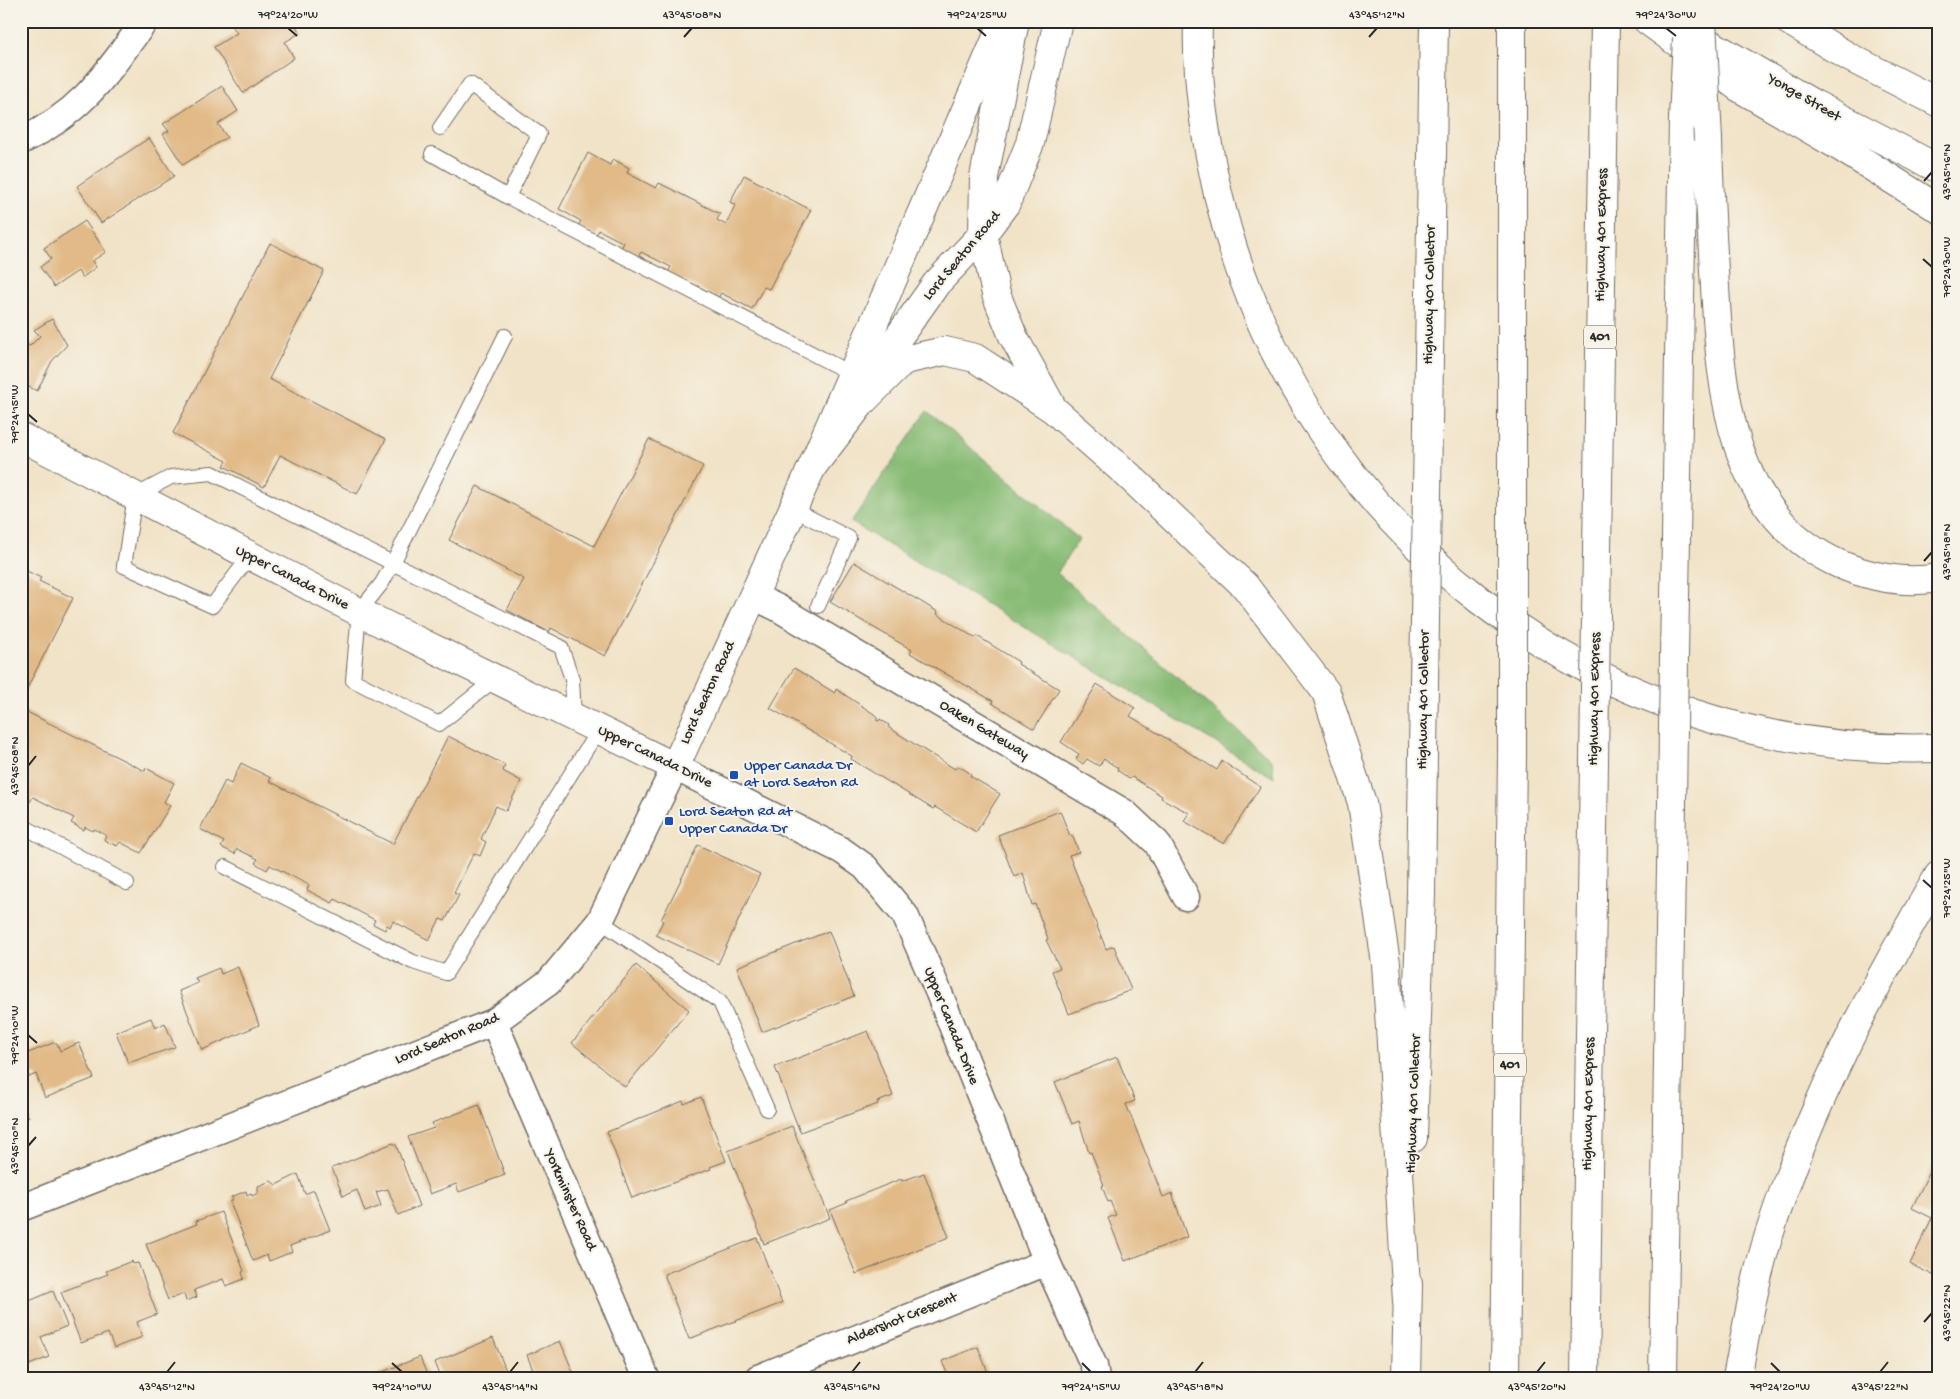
<svg xmlns="http://www.w3.org/2000/svg" width="1960" height="1399" viewBox="0 0 1960 1399" font-family="'Gochi Hand',sans-serif">
	<style>
		.forest { fill: #87bb75; stroke: #597350 }
		.building { fill: #e1ba87 }
		.lines { fill: none; stroke-linecap: round; stroke-linejoin: round }
		.service-casing { stroke: #706b62; stroke-width: 16 }
		.minor-casing { stroke: #706b62; stroke-width: 29 }
		.tertiary-casing { stroke: #706b62; stroke-width: 30 }
		.primary-casing { stroke: #706b62; stroke-width: 30 }
		.motorway-casing { stroke: #706b62; stroke-width: 30 }
		.service { stroke: #fff; stroke-width: 14 }
		.minor { stroke: #fff; stroke-width: 26 }
		.tertiary { stroke: #fff; stroke-width: 28 }
		.primary { stroke: #fff; stroke-width: 28 }
		.motorway { stroke: #fff; stroke-width: 28 }
		.motorway-bridge-casing { stroke: #706b62; stroke-width: 30; stroke-linecap: butt }
		.motorway-bridge { stroke: #fff; stroke-width: 28 }
		.ticks { fill: none; stroke: #2b2b2b; stroke-width: 2 }
		.transit-dot { fill: #1a4fb4; stroke: #f7f3e8; stroke-width: 2 }
		.labels { text-anchor: middle; dominant-baseline: central; stroke-width: 4; stroke-linejoin: round; paint-order: stroke }
		.shield { fill: #f7f3e8; stroke: #686764; stroke-width: 1 }
		.shield-label { font-size: 14px; font-weight: bold; fill: #2b2b2b }
		.street-label { font-size: 15px; fill: #2b2b2b; stroke: #f7f3e8 }
		.transit-label { font-size: 15px; fill: #164399; stroke: #f7f3e8; text-anchor: start }
		.neatline { fill: none; stroke: #2b2b2b; stroke-width: 2 }
		.ticks-label { font-size: 12px; text-anchor: middle; fill: #2b2b2b }
	</style>
	<rect width="100%" height="100%" fill="#f7f3e8"/>
	<filter id="ink" filterUnits="userSpaceOnUse"><feTurbulence type="fractalNoise" baseFrequency=".02" numOctaves="2"/><feDisplacementMap in="SourceGraphic" scale="10" xChannelSelector="R" yChannelSelector="G"/><feConvolveMatrix kernelMatrix="1 2 1 2 8 2 1 2 1" color-interpolation-filters="sRGB"/></filter>
	<filter id="wash" filterUnits="userSpaceOnUse"><feTurbulence type="fractalNoise" baseFrequency=".0096" numOctaves="4" result="noise"/><feDisplacementMap in="SourceGraphic" scale="20" xChannelSelector="R" yChannelSelector="G"/><feGaussianBlur stdDeviation="1.12" result="paint"/><feColorMatrix in="noise" values="0 0 0 0 0 0 0 0 0 0 0 0 0 0 0 0 0 1.4 0 .05"/><feComposite in="paint" operator="in"/></filter>
	<g filter="url(#wash)">
		<rect width="100%" height="100%" fill="#f1e3c7"/>
		<polygon class="forest" points="927,411 1079,539 1057,573 1272,760 1274,778 851,522"/>
		<g id="blocks">
			<g class="building">
				<polygon points="234,21 293,21 300,33 285,42 294,58 243,93 214,47 237,33 230,23"/>
				<polygon points="222,86 238,111 218,124 227,137 183,165 163,134 169,131 163,124"/>
				<polygon points="149,138 174,176 101,223 77,186"/>
				<polygon points="588,153 610,165 613,159 629,168 627,173 656,188 659,183 720,214 717,220 726,225 735,205 730,202 744,175 811,210 769,289 764,287 752,309 721,293 718,298 668,272 671,267 641,252 638,257 621,248 624,243 599,230 596,235 578,226 581,221 559,209"/>
				<polygon points="85,221 106,252 92,261 96,267 82,278 78,271 54,287 40,267 51,259 44,248"/>
				<polygon points="270,243 324,271 269,379 386,439 357,494 280,455 264,487 224,466 227,461 173,433"/>
				<polygon points="52,319 67,345 52,361 37,391 21,383 21,342 30,346 40,336 34,330"/>
				<polygon points="649,439 703,466 605,656 551,628 549,632 507,610 524,579 449,540 477,486 594,546"/>
				<polygon points="854,562 938,612 937,614 975,638 977,636 1019,662 1018,664 1059,689 1034,729 992,703 993,701 910,653 912,650 830,602"/>
				<polygon points="21,568 41,578 39,581 73,598 21,700"/>
				<polygon points="794,668 835,693 836,689 874,714 878,718 876,720 879,721 880,719 889,725 888,727 919,747 955,769 957,766 962,768 971,774 970,776 1000,794 976,832 935,807 933,809 851,759 852,756 770,708"/>
				<polygon points="1097,684 1135,708 1130,716 1217,770 1222,761 1260,787 1224,844 1184,821 1189,813 1161,798 1162,796 1132,777 1130,779 1117,770 1118,768 1104,759 1099,766 1087,759 1083,764 1076,759 1079,754 1061,742"/>
				<polygon points="21,709 145,771 146,768 174,783 164,802 170,806 141,853 120,842 117,846 104,840 106,835 94,829 93,831 85,827 84,830 71,823 74,818 33,797 30,802 21,797"/>
				<polygon points="448,736 505,765 503,771 521,781 506,811 496,806 481,839 486,842 480,856 474,853 454,893 459,895 445,921 440,919 429,940 393,921 390,927 387,925 385,930 373,924 375,920 335,899 332,903 307,890 309,885 270,865 267,870 255,863 258,859 237,849 235,854 221,847 224,842 200,829 225,781 231,784 241,763 271,778 269,781 393,844"/>
				<polygon points="1060,811 1070,836 1072,835 1079,852 1069,855 1106,949 1114,946 1131,990 1069,1014 1052,971 1060,968 1046,940 1048,939 1035,904 1032,905 1023,873 1014,877 998,835"/>
				<polygon points="698,845 760,874 718,964 656,935 663,921 661,920"/>
				<polygon points="829,931 854,996 762,1032 737,967"/>
				<polygon points="636,965 689,1010 625,1087 572,1043"/>
				<polygon points="238,967 259,1025 202,1050 179,991 198,983 195,978 219,968 221,974"/>
				<polygon points="151,1018 155,1028 165,1023 175,1047 128,1063 116,1032"/>
				<polygon points="868,1031 893,1096 877,1102 878,1104 800,1132 775,1067"/>
				<polygon points="53,1043 57,1043 60,1051 79,1043 94,1078 45,1098 36,1074 29,1077 21,1056"/>
				<polygon points="1117,1057 1135,1101 1126,1104 1163,1197 1172,1193 1187,1237 1125,1261 1108,1218 1116,1215 1110,1201 1108,1202 1102,1186 1104,1185 1091,1152 1089,1153 1079,1121 1072,1124 1055,1082"/>
				<polygon points="701,1097 726,1161 710,1167 711,1169 632,1198 607,1132 683,1101 684,1104"/>
				<polygon points="21,1100 29,1117 21,1121"/>
				<polygon points="479,1105 505,1175 459,1192 456,1184 430,1194 408,1137 434,1128 432,1123"/>
				<polygon points="792,1126 830,1218 764,1244 728,1151"/>
				<polygon points="393,1143 396,1145 419,1206 398,1215 388,1189 376,1192 381,1206 365,1212 357,1190 343,1196 332,1168"/>
				<polygon points="1939,1152 1939,1278 1910,1264 1932,1218 1912,1208"/>
				<polygon points="924,1173 949,1237 856,1274 830,1210 847,1203 846,1201 901,1179 902,1181"/>
				<polygon points="298,1174 305,1194 314,1190 330,1230 290,1246 292,1252 269,1261 267,1255 253,1261 230,1202 233,1200 231,1197 246,1191 247,1195 251,1193 252,1196 258,1193 258,1186 271,1181 276,1185"/>
				<polygon points="221,1212 244,1271 242,1272 244,1279 226,1286 223,1279 194,1290 197,1297 186,1301 184,1294 168,1300 146,1244 197,1224 196,1221"/>
				<polygon points="757,1238 782,1303 689,1339 664,1274"/>
				<polygon points="132,1261 133,1264 138,1263 157,1314 137,1322 142,1337 114,1348 108,1333 81,1343 61,1292 108,1274 106,1271"/>
				<polygon points="53,1291 67,1326 41,1337 49,1357 24,1367 25,1372 21,1374 22,1304"/>
				<polygon points="493,1338 509,1378 441,1378 435,1362"/>
				<polygon points="560,1341 573,1372 559,1378 536,1378 527,1355"/>
				<polygon points="978,1347 990,1378 949,1378 942,1361"/>
				<polygon points="420,1357 428,1378 367,1378"/>
			</g>
		</g>
	</g>
	<g filter="url(#ink)">
		<use href="#blocks" fill-opacity="0" stroke="#706b62" stroke-width="1"/>
		<g class="lines">
			<defs>
				<g id="service">
					<polyline points="440,128 470,84 539,134 508,197 852,374"/>
					<polyline points="432,154 508,197"/>
					<polyline points="793,509 849,538 818,606"/>
					<polyline points="250,556 212,606 124,566 135,496 171,477 212,473 561,647 572,679 574,717"/>
					<polyline points="495,679 439,724 353,680 359,612 382,583 393,563 505,336"/>
					<polyline points="21,825 127,883"/>
					<polyline points="225,867 413,962 446,973 599,729"/>
					<polyline points="600,921 720,1002 767,1109"/>
				</g>
				<g id="minor">
					<path d="M21,141C83,112 106,74 145,21"/>
					<polyline points="753,596 778,608 1125,813 1157,843 1186,897"/>
					<polyline points="494,1022 646,1378"/>
					<polyline points="21,1208 494,1022 549,982 600,921 675,767 841,850 865,867 905,915 939,993 1047,1262 1094,1366 1096,1378"/>
					<polyline points="758,1378 1047,1262"/>
				</g>
				<g id="tertiary">
					<polyline points="858,394 936,284 983,234 1006,203 1030,143 1058,21"/>
					<polyline points="21,437 359,612 675,767 812,467 1004,21"/>
				</g>
				<g id="primary">
					<polyline points="1671,21 1812,103 1939,169"/>
					<polyline points="1789,21 1849,57 1939,103"/>
				</g>
				<g id="motorway">
					<polyline points="1015,21 984,177 983,234 996,294 1013,336 1051,405"/>
					<path d="M1198,21C1196,79 1205,138 1218,194C1296,526 1597,760 1939,748"/>
					<polyline points="1512,21 1512,566"/>
					<polyline points="1648,21 1738,87 1837,145 1939,209"/>
					<path d="M1708,140C1709,189 1712,238 1715,287C1721,392 1730,515 1839,564C1872,578 1904,584 1939,578"/>
					<polyline points="812,467 862,402 904,360 945,351 975,358 1053,409 1128,475 1245,586 1326,692 1362,803 1386,963 1407,1301"/>
					<polyline points="1427,493 1434,21"/>
					<polyline points="1596,617 1605,21"/>
					<polyline points="1674,657 1683,119"/>
					<polyline points="1413,1138 1421,894 1424,685"/>
					<polyline points="1406,1378 1408,1284"/>
					<polyline points="1505,1378 1512,752"/>
					<polyline points="1585,1378 1594,762"/>
					<polyline points="1663,1378 1672,803"/>
					<path d="M1737,1378C1746,1331 1754,1283 1768,1238C1808,1110 1871,990 1939,875"/>
				</g>
			</defs>
			<use href="#service" class="service-casing"/>
			<use href="#minor" class="minor-casing"/>
			<use href="#tertiary" class="tertiary-casing"/>
			<use href="#primary" class="primary-casing"/>
			<use href="#motorway" class="motorway-casing"/>
			<use href="#service" class="service"/>
			<use href="#minor" class="minor"/>
			<use href="#tertiary" class="tertiary"/>
			<use href="#primary" class="primary"/>
			<use href="#motorway" class="motorway"/>
			<defs>
				<g id="motorway-bridge">
					<polyline points="1702,21 1708,140"/>
					<polyline points="1683,119 1687,38"/>
					<polyline points="1512,566 1512,752"/>
					<polyline points="1424,685 1427,493"/>
					<polyline points="1594,762 1596,617"/>
					<polyline points="1672,803 1674,657"/>
				</g>
			</defs>
			<use href="#motorway-bridge" class="motorway-bridge-casing"/>
			<use href="#motorway-bridge" class="motorway-bridge"/>
		</g>
	</g>
	<path class="ticks" d="M288,28L297,36M977,28L986,36M1666,28L1676,36M684,37L692,28M1369,37L1377,28M1924,181L1932,172M1923,259L1932,267M28,414L37,422M1924,561L1932,552M28,766L36,756M1923,880L1932,888M28,1035L37,1043M28,1146L36,1137M1924,1322L1932,1313M392,1363L402,1372M1082,1363L1091,1372M1771,1363L1780,1372M167,1372L175,1362M510,1372L518,1362M852,1372L860,1362M1195,1372L1203,1362M1537,1372L1545,1362M1880,1372L1888,1362"/>
	<g class="transit-dot">
		<rect x="729" y="770" width="10" height="10" rx="2.5"/>
		<rect x="664" y="816" width="10" height="10" rx="2.5"/>
	</g>
	<g class="labels">
		<g class="shield">
			<rect x="1584" y="325.5" width="32" height="23" rx="4"/>
			<rect x="1494" y="1053.5" width="32" height="23" rx="4"/>
		</g>
		<g class="shield-label">
			<text x="1600" y="337">401</text>
			<text x="1510" y="1065">401</text>
		</g>
		<g class="street-label">
			<text transform="translate(1804 98) rotate(30)">Yonge Street</text>
			<text transform="translate(1602 235) rotate(-89)">Highway 401 Express</text>
			<text transform="translate(962 256) rotate(-50)">Lord Seaton Road</text>
			<text transform="translate(1430 295) rotate(-89)">Highway 401 Collector</text>
			<text transform="translate(292 578) rotate(27)">Upper Canada Drive</text>
			<text transform="translate(708 693) rotate(-65)">Lord Seaton Road</text>
			<text transform="translate(1595 699) rotate(-89)">Highway 401 Express</text>
			<text transform="translate(1424 700) rotate(-89)">Highway 401 Collector</text>
			<text transform="translate(984 730) rotate(31)">Oaken Gateway</text>
			<text transform="translate(655 757) rotate(26)">Upper Canada Drive</text>
			<text transform="translate(951 1026) rotate(68)">Upper Canada Drive</text>
			<text transform="translate(447 1039) rotate(-23)">Lord Seaton Road</text>
			<text transform="translate(1414 1104) rotate(-88)">Highway 401 Collector</text>
			<text transform="translate(1589 1104) rotate(-89)">Highway 401 Express</text>
			<text transform="translate(570 1200) rotate(66)">Yorkminster Road</text>
			<text transform="translate(902 1319) rotate(-22)">Aldershot Crescent</text>
		</g>
		<g class="transit-label">
			<text x="744" y="766">Upper Canada Dr<tspan x="744" dy="17">at Lord Seaton Rd</tspan></text>
			<text x="679" y="812">Lord Seaton Rd at<tspan x="679" dy="17">Upper Canada Dr</tspan></text>
		</g>
	</g>
	<rect width="1960" height="1399" fill="none" stroke="#f7f3e8" stroke-width="55"/>
	<rect x="28" y="28" width="1904" height="1344" class="neatline"/>
	<g class="ticks-label">
		<text x="288" y="18">79°24'20"W</text>
		<text x="692" y="18">43°45'08"N</text>
		<text x="977" y="18">79°24'25"W</text>
		<text x="1377" y="18">43°45'12"N</text>
		<text x="1666" y="18">79°24'30"W</text>
		<text transform="translate(1946 172) rotate(-90)" y="4">43°45'16"N</text>
		<text transform="translate(1946 267) rotate(-90)" y="4">79°24'30"W</text>
		<text transform="translate(14 414) rotate(-90)" y="4">79°24'15"W</text>
		<text transform="translate(1946 552) rotate(-90)" y="4">43°45'18"N</text>
		<text transform="translate(14 766) rotate(-90)" y="4">43°45'08"N</text>
		<text transform="translate(1946 888) rotate(-90)" y="4">79°24'25"W</text>
		<text transform="translate(14 1035) rotate(-90)" y="4">79°24'10"W</text>
		<text transform="translate(14 1146) rotate(-90)" y="4">43°45'10"N</text>
		<text transform="translate(1946 1313) rotate(-90)" y="4">43°45'22"N</text>
		<text x="167" y="1390">43°45'12"N</text>
		<text x="402" y="1390">79°24'10"W</text>
		<text x="510" y="1390">43°45'14"N</text>
		<text x="852" y="1390">43°45'16"N</text>
		<text x="1091" y="1390">79°24'15"W</text>
		<text x="1195" y="1390">43°45'18"N</text>
		<text x="1537" y="1390">43°45'20"N</text>
		<text x="1780" y="1390">79°24'20"W</text>
		<text x="1880" y="1390">43°45'22"N</text>
	</g>
</svg>
